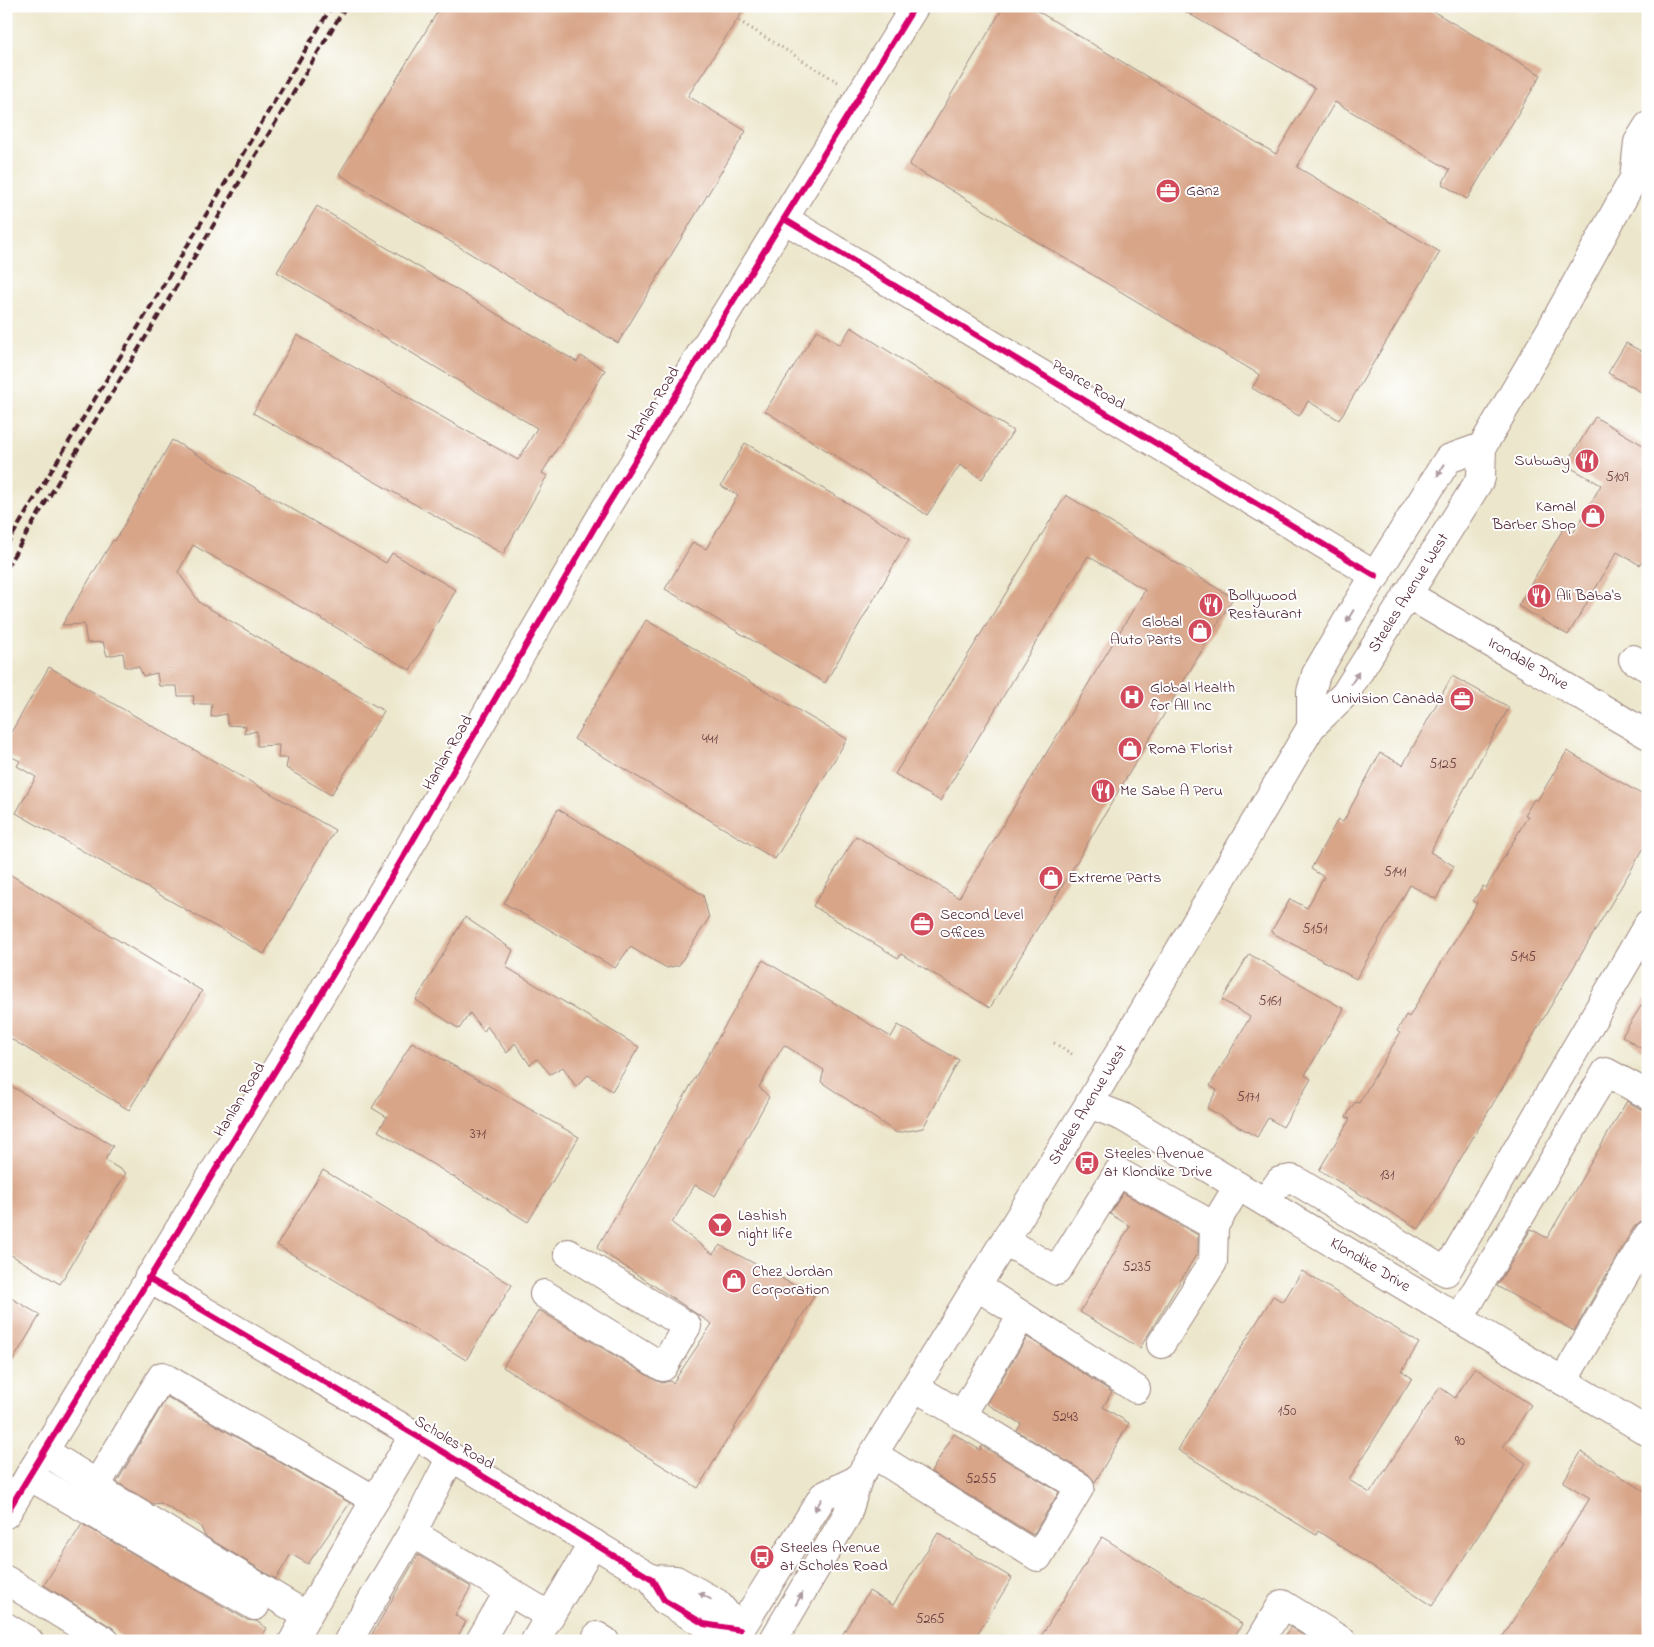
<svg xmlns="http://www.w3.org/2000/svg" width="1654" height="1647" viewBox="0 0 1654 1647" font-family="'Indie Flower',sans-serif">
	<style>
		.building { fill: #d8a588 }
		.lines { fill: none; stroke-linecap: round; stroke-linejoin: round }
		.minor-casing { stroke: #9b837c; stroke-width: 30 }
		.major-casing { stroke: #9b837c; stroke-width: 30 }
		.path { stroke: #9b837c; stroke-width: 3; stroke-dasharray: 1 4; stroke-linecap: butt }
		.minor { stroke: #fff; stroke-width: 28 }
		.major { stroke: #fff; stroke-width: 28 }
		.rail { stroke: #4a1f2b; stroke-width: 4; stroke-dasharray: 8 4; stroke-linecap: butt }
		.cycleway-casing { stroke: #fff; stroke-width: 9 }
		.cycleway { stroke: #d6006c; stroke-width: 6 }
		.oneway { fill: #ae9aa0 }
		.labels { text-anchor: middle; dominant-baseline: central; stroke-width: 4; stroke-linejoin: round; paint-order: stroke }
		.number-label { font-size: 14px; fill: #6e4042 }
		.poi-label { font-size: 16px; fill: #4a1f2b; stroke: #fff; text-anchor: start }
		.street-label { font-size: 16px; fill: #4a1f2b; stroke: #fff }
	</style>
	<rect width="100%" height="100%" fill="#fff"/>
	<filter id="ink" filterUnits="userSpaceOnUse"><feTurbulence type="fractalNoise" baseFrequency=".02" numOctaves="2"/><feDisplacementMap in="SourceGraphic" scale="10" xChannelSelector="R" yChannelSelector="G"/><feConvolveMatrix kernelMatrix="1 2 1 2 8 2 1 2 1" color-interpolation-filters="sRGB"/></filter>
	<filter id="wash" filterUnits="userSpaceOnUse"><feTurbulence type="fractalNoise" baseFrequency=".0096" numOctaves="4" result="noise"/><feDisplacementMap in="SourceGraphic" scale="20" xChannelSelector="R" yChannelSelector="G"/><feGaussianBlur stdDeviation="1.12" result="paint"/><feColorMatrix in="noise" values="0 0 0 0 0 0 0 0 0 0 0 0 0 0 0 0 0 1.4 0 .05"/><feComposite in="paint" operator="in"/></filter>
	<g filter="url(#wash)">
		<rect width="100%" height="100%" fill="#ece7cc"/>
		<g id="blocks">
			<g class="building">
				<polygon points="441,6 746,6 688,96 746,131 618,343 339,174"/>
				<polygon points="1004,6 1029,6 1276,154 1315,88 1176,6 1424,6 1541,75 1467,199 1442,184 1450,170 1335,102 1297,167 1440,252 1339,420 1308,401 1299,416 1252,388 1260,375 909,165"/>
				<polygon points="317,206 577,362 581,356 605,370 542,473 547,476 503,554 253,413 297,335 518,460 537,428 277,272"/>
				<polygon points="851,327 1013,431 982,479 960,465 927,515 765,411 817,330 840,345"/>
				<polygon points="1626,343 1648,355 1648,396 1608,373"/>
				<polygon points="1595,417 1648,448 1648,553 1640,565 1617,552 1568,635 1518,606 1565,526 1574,532 1601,485 1566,465"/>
				<polygon points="172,440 386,563 392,553 456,590 410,670 193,545 178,572 200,603 384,711 331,795 286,768 288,758 278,758 279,745 257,746 257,731 244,734 246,726 228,725 226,714 211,717 212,704 193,704 194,696 178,696 177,686 159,686 157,673 143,676 139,667 125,667 123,653 107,656 103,642 87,643 84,624 62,625 113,540 115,541"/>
				<polygon points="745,443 909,539 825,683 665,589 693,542 706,549 738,495 721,486"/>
				<polygon points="1066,495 1233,598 990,1008 901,954 898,958 813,906 856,836 959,898 1145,590 1088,556 940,801 895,774"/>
				<polygon points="646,620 847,739 775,859 574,739"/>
				<polygon points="49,667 335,830 264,954 16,813 36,777 17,766 20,761 6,754 6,741"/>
				<polygon points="1452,676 1509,707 1430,852 1454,866 1436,899 1410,885 1356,979 1271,932 1290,899 1307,908 1324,877 1311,869 1338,819 1343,822 1380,753 1403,765"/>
				<polygon points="1567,751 1648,798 1648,841 1419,1229 1319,1170 1350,1119 1346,1117 1355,1102 1359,1103 1400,1033 1397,1031 1406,1015 1409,1017 1477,903 1473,901 1483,886 1486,888 1528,816 1525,815 1534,799 1537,801"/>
				<polygon points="558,809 703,895 709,918 679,965 667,968 630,947 615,968 504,903"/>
				<polygon points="6,872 202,991 129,1110 6,1036"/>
				<polygon points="465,917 513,950 506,967 639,1047 612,1091 588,1075 576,1087 563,1067 550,1074 537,1059 530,1065 515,1043 507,1053 487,1026 484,1032 470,1013 459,1029 416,1000"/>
				<polygon points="1249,954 1344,1009 1305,1075 1311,1079 1283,1127 1268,1118 1257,1137 1207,1108 1217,1090 1210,1086 1250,1017 1222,1000"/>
				<polygon points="763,960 891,1037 898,1025 959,1060 923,1128 897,1133 821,1082 824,1070 784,1045 759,1087 769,1097 715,1196 695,1185 672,1223 713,1254 720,1245 814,1296 698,1488 503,1367 539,1310 655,1380 662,1383 670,1381 673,1383 712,1324 597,1248"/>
				<polygon points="1648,995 1648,1053 1622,1036"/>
				<polygon points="412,1042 579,1137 528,1222 378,1131 387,1117 372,1108"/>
				<polygon points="6,1083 113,1146 105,1160 126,1173 60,1284 6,1252"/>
				<polygon points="1627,1101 1640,1109 1648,1111 1648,1219 1641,1221 1634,1227 1574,1331 1497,1286 1531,1229 1547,1238"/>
				<polygon points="323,1170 512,1285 466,1360 277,1245"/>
				<polygon points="1123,1193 1198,1235 1198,1252 1140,1348 1080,1312 1130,1226 1110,1214"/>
				<polygon points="1302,1271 1419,1343 1402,1371 1412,1378 1349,1480 1370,1493 1440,1387 1455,1398 1475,1368 1531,1405 1503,1447 1526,1463 1432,1606 1318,1531 1316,1535 1178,1450 1273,1296 1283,1302"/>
				<polygon points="6,1295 40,1315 6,1372"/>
				<polygon points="1027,1337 1112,1392 1103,1407 1129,1423 1095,1482 1088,1474 1017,1431 1021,1424 987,1404"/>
				<polygon points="167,1397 350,1503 308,1564 291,1554 276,1579 205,1536 201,1527 161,1503 153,1504 117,1482"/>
				<polygon points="954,1434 980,1450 982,1446 1059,1492 1033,1535 931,1472"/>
				<polygon points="1581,1452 1648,1493 1648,1641 1500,1641 1590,1498 1563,1482"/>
				<polygon points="82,1524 247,1620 256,1621 267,1628 259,1641 128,1641 119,1635 113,1628 44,1585"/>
				<polygon points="938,1533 1012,1578 973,1641 850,1641 842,1635 869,1591 893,1605"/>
				<polygon points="1102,1537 1242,1624 1232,1641 1038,1641"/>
				<polygon points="418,1555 471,1587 455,1615 466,1622 455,1641 368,1641"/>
				<polygon points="1290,1627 1312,1641 1282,1641"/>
			</g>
		</g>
	</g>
	<g filter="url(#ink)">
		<use href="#blocks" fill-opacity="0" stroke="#9b837c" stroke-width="1"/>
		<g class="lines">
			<defs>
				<g id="minor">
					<polyline points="784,219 1376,576"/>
					<polyline points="1407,594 1648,735"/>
					<polyline points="1633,659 1648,668"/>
					<polyline points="1089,1104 1123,1117 1648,1432"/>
					<polyline points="1265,1202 1280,1181 1291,1179 1295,1180 1446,1272 1648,924"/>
					<polyline points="1005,1241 1057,1271 1118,1172 1214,1226 1238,1186"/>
					<polyline points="148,1278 430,1444 652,1579 664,1600 704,1624 740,1630"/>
					<polyline points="978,1287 1136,1389"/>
					<polyline points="544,1294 663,1367 687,1326 568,1253"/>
					<polyline points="1459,1319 1606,1072 1648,1095"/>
					<polyline points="1161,1344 1213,1262 1214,1226"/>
					<polyline points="1563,1381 1648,1235"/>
					<polyline points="961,1416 1022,1316"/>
					<polyline points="44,1451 97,1484 162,1376 375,1500 307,1616 108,1495 97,1484"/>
					<polyline points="873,1454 1038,1557 1080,1487 915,1387"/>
					<polyline points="29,1476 255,1606"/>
					<polyline points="375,1500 414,1435"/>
					<polyline points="6,1514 259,1098 408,849 607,506 915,6"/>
					<polyline points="412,1533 550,1616"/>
					<polyline points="652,1579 676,1580 717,1603 740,1630"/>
					<polyline points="6,1580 105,1641"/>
					<polyline points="6,1627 29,1641"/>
					<polyline points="597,1636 605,1641"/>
					<polyline points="293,1641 307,1616"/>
					<polyline points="348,1641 412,1533 451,1457"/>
					<polyline points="480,1641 509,1591"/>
					<polyline points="535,1641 593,1543"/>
					<polyline points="1260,1641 1282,1604 1342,1641"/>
				</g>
				<g id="major">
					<polyline points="1311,727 1311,692 1316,674 1354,609 1448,459 1482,447"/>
					<polyline points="733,1641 823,1496 858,1479"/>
					<polyline points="773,1641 847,1515 858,1479 1089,1104 1311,727 1345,694 1481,478 1482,447 1551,329 1634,178 1638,142 1648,126"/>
				</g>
			</defs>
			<use href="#minor" class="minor-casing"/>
			<use href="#major" class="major-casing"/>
			<g class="path">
				<polyline points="739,21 841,84"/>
				<polyline points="1054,1043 1075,1056"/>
			</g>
			<use href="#minor" class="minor"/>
			<use href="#major" class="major"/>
			<g class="rail">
				<polyline points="6,546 332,6"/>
				<polyline points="6,568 346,6"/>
			</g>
			<defs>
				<g id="cycleway">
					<polyline points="784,219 1376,576"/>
					<polyline points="148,1278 430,1444 652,1579 664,1600 704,1624 740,1630"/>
					<polyline points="6,1514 259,1098 408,849 607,506 915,6"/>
				</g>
			</defs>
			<use href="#cycleway" class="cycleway-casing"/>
			<use href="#cycleway" class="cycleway"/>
		</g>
		<defs><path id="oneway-solid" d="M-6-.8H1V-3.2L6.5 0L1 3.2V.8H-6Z" transform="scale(1.25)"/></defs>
		<g class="oneway">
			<use href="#oneway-solid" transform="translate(1441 470) rotate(122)"/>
			<use href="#oneway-solid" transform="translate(1350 616) rotate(121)"/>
			<use href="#oneway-solid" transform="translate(1355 678) rotate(-59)"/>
			<use href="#oneway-solid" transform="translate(818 1505) rotate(122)"/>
			<use href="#oneway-solid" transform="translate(705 1596) rotate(-150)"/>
			<use href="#oneway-solid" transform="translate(799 1599) rotate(-60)"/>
		</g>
	</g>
	<defs>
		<symbol id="office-disc" viewBox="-11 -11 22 22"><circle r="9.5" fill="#d1495b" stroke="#fff"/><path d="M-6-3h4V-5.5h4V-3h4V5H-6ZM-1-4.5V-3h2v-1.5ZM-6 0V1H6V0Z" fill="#fff"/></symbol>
		<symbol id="restaurant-disc" viewBox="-11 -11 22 22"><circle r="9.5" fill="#d1495b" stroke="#fff"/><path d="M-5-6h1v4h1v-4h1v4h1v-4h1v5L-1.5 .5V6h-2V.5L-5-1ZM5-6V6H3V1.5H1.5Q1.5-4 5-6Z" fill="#fff"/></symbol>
		<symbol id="shop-disc" viewBox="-11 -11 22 22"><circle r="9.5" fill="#d1495b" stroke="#fff"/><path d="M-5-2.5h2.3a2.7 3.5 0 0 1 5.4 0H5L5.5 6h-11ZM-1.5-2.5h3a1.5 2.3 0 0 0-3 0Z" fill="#fff"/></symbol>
		<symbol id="hospital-disc" viewBox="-11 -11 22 22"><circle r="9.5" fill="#d1495b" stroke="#fff"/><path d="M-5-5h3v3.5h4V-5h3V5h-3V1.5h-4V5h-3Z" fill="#fff"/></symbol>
		<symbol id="bus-disc" viewBox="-11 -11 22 22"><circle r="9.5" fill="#d1495b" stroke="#fff"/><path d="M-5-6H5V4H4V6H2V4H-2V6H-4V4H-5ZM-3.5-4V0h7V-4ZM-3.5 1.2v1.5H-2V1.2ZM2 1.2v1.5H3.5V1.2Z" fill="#fff"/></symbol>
		<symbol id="bar-disc" viewBox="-11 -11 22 22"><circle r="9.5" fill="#d1495b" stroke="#fff"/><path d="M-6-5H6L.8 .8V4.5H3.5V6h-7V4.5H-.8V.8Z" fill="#fff"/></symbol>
	</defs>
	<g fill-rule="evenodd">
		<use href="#office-disc" x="1154" y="177" width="28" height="28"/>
		<use href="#restaurant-disc" x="1573" y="447" width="28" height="28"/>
		<use href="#shop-disc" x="1579" y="502" width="28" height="28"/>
		<use href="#restaurant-disc" x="1525" y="582" width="28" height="28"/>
		<use href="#restaurant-disc" x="1197" y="591" width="28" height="28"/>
		<use href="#shop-disc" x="1186" y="617" width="28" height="28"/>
		<use href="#hospital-disc" x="1118" y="683" width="28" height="28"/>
		<use href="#office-disc" x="1448" y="685" width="28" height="28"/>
		<use href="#shop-disc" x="1116" y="735" width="28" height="28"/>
		<use href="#restaurant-disc" x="1089" y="777" width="28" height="28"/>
		<use href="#shop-disc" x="1037" y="864" width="28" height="28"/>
		<use href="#office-disc" x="908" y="910" width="28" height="28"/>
		<use href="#bus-disc" x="1073" y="1149" width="28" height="28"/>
		<use href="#bar-disc" x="706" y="1211" width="28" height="28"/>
		<use href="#shop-disc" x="720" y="1267" width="28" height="28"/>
		<use href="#bus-disc" x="748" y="1543" width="28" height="28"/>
	</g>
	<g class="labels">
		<g class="number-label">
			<text x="1617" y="477">5109</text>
			<text x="710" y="739">441</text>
			<text x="1443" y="764">5125</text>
			<text x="1395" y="872">5141</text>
			<text x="1315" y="929">5151</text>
			<text x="1523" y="957">5145</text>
			<text x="1270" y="1001">5161</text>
			<text x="1248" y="1097">5171</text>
			<text x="478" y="1134">371</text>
			<text x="1387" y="1175">131</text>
			<text x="1137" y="1267">5235</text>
			<text x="1287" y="1411">150</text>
			<text x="1065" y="1417">5243</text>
			<text x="1460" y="1441">90</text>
			<text x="981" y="1479">5255</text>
			<text x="930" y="1619">5265</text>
		</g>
		<g class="poi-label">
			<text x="1186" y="191">Ganz</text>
			<text x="1570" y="461" text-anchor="end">Subway</text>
			<text x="1576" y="507" text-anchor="end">Kamal<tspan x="1576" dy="18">Barber Shop</tspan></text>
			<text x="1228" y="596">Bollywood<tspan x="1228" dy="18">Restaurant</tspan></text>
			<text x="1556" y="596">Ali Baba's</text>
			<text x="1182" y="622" text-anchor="end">Global<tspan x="1182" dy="18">Auto Parts</tspan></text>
			<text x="1150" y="688">Global Health<tspan x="1150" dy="18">for All Inc</tspan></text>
			<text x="1444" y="699" text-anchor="end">Univision Canada</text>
			<text x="1148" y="749">Roma Florist</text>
			<text x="1120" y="791">Me Sabe A Peru</text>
			<text x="1068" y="878">Extreme Parts</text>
			<text x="940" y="915">Second Level<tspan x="940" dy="18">Offices</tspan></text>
			<text x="1104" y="1154">Steeles Avenue<tspan x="1104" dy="18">at Klondike Drive</tspan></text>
			<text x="738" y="1216">Lashish<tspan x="738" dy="18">night life</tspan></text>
			<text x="752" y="1272">Chez Jordan<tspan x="752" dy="18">Corporation</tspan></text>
			<text x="780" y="1548">Steeles Avenue<tspan x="780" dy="18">at Scholes Road</tspan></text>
		</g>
		<g class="street-label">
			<text transform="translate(1088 385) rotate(31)">Pearce Road</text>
			<text transform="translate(654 404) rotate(-58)">Hanlan Road</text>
			<text transform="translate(1409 593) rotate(-58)">Steeles Avenue West</text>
			<text transform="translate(1528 664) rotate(30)">Irondale Drive</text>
			<text transform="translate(448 753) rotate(-60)">Hanlan Road</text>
			<text transform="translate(240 1100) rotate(-59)">Hanlan Road</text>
			<text transform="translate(1088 1105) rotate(-59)">Steeles Avenue West</text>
			<text transform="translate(1370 1265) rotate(31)">Klondike Drive</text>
			<text transform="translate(454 1443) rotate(31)">Scholes Road</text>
		</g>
	</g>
	<rect width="1654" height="1647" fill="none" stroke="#fff" stroke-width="25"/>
</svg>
